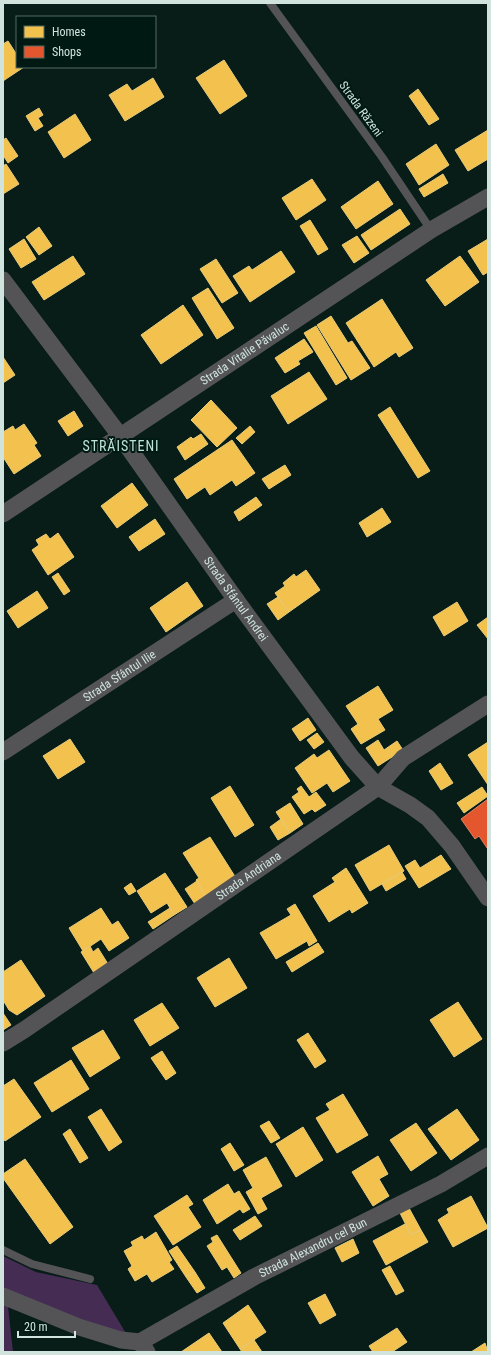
<svg xmlns="http://www.w3.org/2000/svg" width="491" height="1355" viewBox="0 0 491 1355" font-family="'Roboto Condensed',sans-serif">
	<style>
		.green { fill: #442c53 }
		.homes { fill: #f2c14e; stroke: #e8cc79 }
		.shops { fill: #e4572e; stroke: #de8162 }
		.lines { fill: none; stroke-linecap: round; stroke-linejoin: round }
		.service { stroke: #545457; stroke-width: 8 }
		.minor { stroke: #545457; stroke-width: 17 }
		.labels { text-anchor: middle; dominant-baseline: central; stroke-width: 4; stroke-linejoin: round; paint-order: stroke }
		.street-label { font-size: 12px; fill: #d0e4dd; stroke: #011913 }
		.quarter-label { font-size: 14px; letter-spacing: 1px; fill: #bce3d7; stroke: #011913 }
	</style>
	<rect width="100%" height="100%" fill="#081c18"/>
	<g class="green">
		<polygon points="3,1256 36,1272 97,1285 127,1335 104,1328 3,1289"/>
		<polygon points="3,1302 8,1306 13,1352 3,1352"/>
	</g>
	<g class="homes">
		<polygon points="8,41 17,55 17,67 24,67 3,81 3,44"/>
		<polygon points="224,60 247,96 220,114 196,78"/>
		<polygon points="153,78 164,97 125,121 109,95 127,84 132,91"/>
		<polygon points="418,89 439,119 429,125 409,96"/>
		<polygon points="39,108 43,115 38,118 43,126 35,131 26,116"/>
		<polygon points="75,114 91,140 64,158 48,132"/>
		<polygon points="488,130 488,159 468,171 455,150"/>
		<polygon points="6,138 18,156 8,163 3,155 3,140"/>
		<polygon points="436,144 449,165 419,185 406,164"/>
		<polygon points="6,164 19,184 3,194 3,166"/>
		<polygon points="443,174 448,183 424,197 419,189"/>
		<polygon points="312,179 326,200 296,220 282,198"/>
		<polygon points="378,181 393,204 356,229 341,207"/>
		<polygon points="400,209 410,224 371,250 361,235"/>
		<polygon points="310,220 328,249 318,255 300,226"/>
		<polygon points="39,227 52,246 39,255 26,237"/>
		<polygon points="357,236 369,253 354,263 342,245"/>
		<polygon points="24,239 36,259 21,268 9,249"/>
		<polygon points="488,239 488,272 483,275 468,251"/>
		<polygon points="281,251 295,272 250,302 233,276 249,266 252,270"/>
		<polygon points="73,256 85,274 44,300 32,282"/>
		<polygon points="460,256 479,282 445,306 426,280"/>
		<polygon points="216,259 238,293 222,303 200,269"/>
		<polygon points="208,288 234,328 217,339 192,298"/>
		<polygon points="382,299 413,348 399,357 396,352 374,367 346,323"/>
		<polygon points="183,305 203,335 161,364 141,335"/>
		<polygon points="331,316 348,343 352,341 370,368 351,380 317,325"/>
		<polygon points="316,326 347,378 336,385 304,333"/>
		<polygon points="304,339 313,352 298,361 300,364 285,373 275,358"/>
		<polygon points="3,357 15,375 3,383"/>
		<polygon points="309,372 327,399 288,424 271,396"/>
		<polygon points="211,400 237,428 217,447 191,420"/>
		<polygon points="390,407 430,471 418,478 378,415"/>
		<polygon points="74,411 83,426 68,436 58,421"/>
		<polygon points="24,424 37,443 34,445 41,456 14,474 3,457 3,432 13,426 15,430"/>
		<polygon points="250,426 255,432 242,444 236,438"/>
		<polygon points="201,434 208,444 185,460 177,447 191,437 193,439"/>
		<polygon points="232,440 255,473 236,486 232,480 210,495 205,487 187,499 174,479"/>
		<polygon points="285,465 291,475 269,489 262,479"/>
		<polygon points="132,483 148,505 117,528 101,506"/>
		<polygon points="256,497 262,505 239,521 234,512"/>
		<polygon points="382,508 391,522 367,537 359,523"/>
		<polygon points="155,519 165,534 139,551 129,537"/>
		<polygon points="58,533 74,557 48,575 32,550 39,545 36,540 46,534 50,539"/>
		<polygon points="306,570 320,590 289,612 275,593 285,586 283,583 294,574 296,577"/>
		<polygon points="58,573 70,591 64,595 52,577"/>
		<polygon points="187,582 203,606 166,632 150,608"/>
		<polygon points="37,591 48,608 18,628 7,611"/>
		<polygon points="278,597 289,612 278,620 267,604"/>
		<polygon points="457,602 468,621 444,636 433,617"/>
		<polygon points="488,617 488,639 477,625"/>
		<polygon points="378,686 393,710 378,719 385,730 361,744 351,729 358,724 346,706"/>
		<polygon points="308,718 316,730 300,741 292,729"/>
		<polygon points="317,733 324,742 314,749 307,740"/>
		<polygon points="70,739 85,762 58,779 43,756"/>
		<polygon points="378,740 384,750 397,741 403,750 378,766 366,748"/>
		<polygon points="488,742 488,785 468,755"/>
		<polygon points="329,750 350,781 333,792 327,783 312,793 295,768 314,754 317,758"/>
		<polygon points="440,763 453,783 441,790 429,771"/>
		<polygon points="230,786 254,825 235,837 211,798"/>
		<polygon points="301,786 309,797 316,792 326,805 315,812 312,809 304,814 292,797 299,792 297,789"/>
		<polygon points="482,787 488,796 464,813 457,803"/>
		<polygon points="290,803 303,824 290,833 276,812"/>
		<polygon points="281,819 290,833 278,840 270,827"/>
		<polygon points="210,837 236,878 206,897 196,880 199,878 183,853"/>
		<polygon points="389,845 404,871 370,891 355,865"/>
		<polygon points="441,855 451,869 419,888 405,866 415,860 420,868"/>
		<polygon points="346,868 368,903 352,913 350,909 329,922 313,896 335,882 332,878"/>
		<polygon points="402,872 406,879 386,891 382,884"/>
		<polygon points="165,873 187,907 174,915 167,903 151,913 137,891"/>
		<polygon points="197,881 206,897 195,904 185,889"/>
		<polygon points="131,883 136,891 129,895 124,888"/>
		<polygon points="295,904 317,941 309,946 307,941 276,959 260,933 291,915 287,909"/>
		<polygon points="101,908 112,925 118,921 129,938 109,951 101,939 83,951 69,928"/>
		<polygon points="170,908 174,915 153,929 148,922"/>
		<polygon points="318,943 324,952 292,972 286,962"/>
		<polygon points="90,946 93,952 98,948 108,964 94,973 81,952"/>
		<polygon points="229,958 247,988 215,1007 197,978"/>
		<polygon points="21,960 45,996 17,1015 9,1010 3,1000 3,972"/>
		<polygon points="458,1002 482,1039 454,1057 430,1020"/>
		<polygon points="162,1003 179,1028 150,1046 134,1020"/>
		<polygon points="3,1013 11,1025 3,1030"/>
		<polygon points="103,1030 120,1058 90,1077 72,1048"/>
		<polygon points="308,1033 326,1061 315,1068 297,1040"/>
		<polygon points="162,1051 176,1073 166,1080 151,1058"/>
		<polygon points="71,1060 89,1089 52,1112 34,1083"/>
		<polygon points="14,1079 41,1117 5,1141 3,1138 3,1086"/>
		<polygon points="343,1094 368,1135 337,1153 316,1118 330,1110 326,1104"/>
		<polygon points="101,1109 122,1142 109,1151 88,1117"/>
		<polygon points="457,1109 479,1140 451,1160 428,1129"/>
		<polygon points="269,1121 280,1138 271,1143 260,1126"/>
		<polygon points="416,1123 437,1153 411,1171 390,1140"/>
		<polygon points="303,1127 323,1160 296,1177 276,1144"/>
		<polygon points="70,1129 88,1158 80,1163 63,1134"/>
		<polygon points="230,1143 244,1165 234,1171 221,1149"/>
		<polygon points="378,1156 388,1174 379,1179 389,1196 373,1206 352,1172"/>
		<polygon points="266,1157 282,1186 261,1198 267,1209 258,1214 246,1192 253,1188 243,1170"/>
		<polygon points="25,1159 73,1227 50,1244 3,1178 3,1174"/>
		<polygon points="228,1184 234,1194 239,1191 250,1209 243,1213 240,1209 217,1224 203,1200"/>
		<polygon points="187,1195 193,1204 188,1207 201,1227 173,1245 154,1216"/>
		<polygon points="471,1196 488,1228 453,1247 438,1220 449,1213 447,1209"/>
		<polygon points="409,1208 421,1230 411,1235 400,1213"/>
		<polygon points="255,1216 262,1226 240,1240 233,1230"/>
		<polygon points="405,1224 411,1235 421,1230 428,1242 386,1265 373,1241"/>
		<polygon points="156,1232 172,1260 169,1262 174,1269 152,1282 147,1274 135,1281 128,1269 132,1266 124,1251 133,1246 131,1242 142,1236 144,1240"/>
		<polygon points="217,1235 241,1273 234,1278 227,1267 222,1270 207,1246 213,1242 211,1238"/>
		<polygon points="353,1239 359,1253 342,1262 335,1248"/>
		<polygon points="177,1246 195,1272 186,1277 169,1251"/>
		<polygon points="390,1266 404,1291 396,1295 382,1270"/>
		<polygon points="195,1272 205,1288 197,1293 186,1277"/>
		<polygon points="325,1294 336,1315 320,1324 308,1303"/>
		<polygon points="248,1305 266,1332 240,1349 223,1323"/>
		<polygon points="397,1328 407,1342 392,1352 373,1352 369,1346"/>
		<polygon points="209,1333 222,1352 181,1352"/>
		<polygon points="254,1340 262,1352 242,1352 240,1349"/>
		<polygon points="485,1343 488,1352 471,1352"/>
	</g>
	<polygon class="shops" points="488,799 488,847 487,848 479,836 475,839 461,819"/>
	<g class="lines">
		<g class="service">
			<polyline points="270,3 382,157 431,230"/>
			<polyline points="3,1250 32,1264 90,1279"/>
		</g>
		<g class="minor">
			<path id="s1" d="M3,280L121,437L236,600L352,758L378,787L410,805L428,818L452,846L488,898"/>
			<path id="s2" d="M3,514L431,230L488,197"/>
			<path id="s3" d="M3,752L236,600"/>
			<path id="s4" d="M3,1043L24,1030L378,787L403,758L488,704"/>
			<polyline points="3,1296 79,1327 121,1340 140,1342 147,1352"/>
			<path id="s5" d="M140,1342L254,1277L441,1184L488,1156"/>
		</g>
	</g>
	<g class="labels">
		<g class="street-label">
			<text transform="translate(361 109) rotate(54)">Strada Răzeni</text>
			<text stroke="none"><textPath href="#s2" startOffset="290">Strada Vitalie Păvaluc</textPath></text>
			<text stroke="none"><textPath href="#s1" startOffset="395">Strada Sfântul Andrei</textPath></text>
			<text stroke="none"><textPath href="#s3" startOffset="139">Strada Sfântul Ilie</textPath></text>
			<text stroke="none"><textPath href="#s4" startOffset="297">Strada Andriana</textPath></text>
			<text stroke="none"><textPath href="#s5" startOffset="197">Strada Alexandru cel Bun</textPath></text>
		</g>
		<g class="quarter-label">
			<text x="121" y="446">STRĂISTENI</text>
		</g>
	</g>
	<rect width="491" height="1355" fill="none" stroke="#d0e4dd" stroke-width="8"/>
	<rect x="16" y="16" width="140" height="52" fill="#011913" stroke="#546a64"/>
	<rect x="24" y="26" width="20" height="12" fill="#f2c14e" stroke="#546a64"/>
	<text x="52" y="36" font-size="12" fill="#d0e4dd">Homes</text>
	<rect x="24" y="46" width="20" height="12" fill="#e4572e" stroke="#546a64"/>
	<text x="52" y="56" font-size="12" fill="#d0e4dd">Shops</text>
	<path d="M18 1331v6h57v-6" fill="none" stroke="#d0e4dd" stroke-width="2"/>
	<text x="24" y="1331" font-size="12" fill="#d0e4dd" stroke="#011913" stroke-width="3" paint-order="stroke">20 m</text>
</svg>
